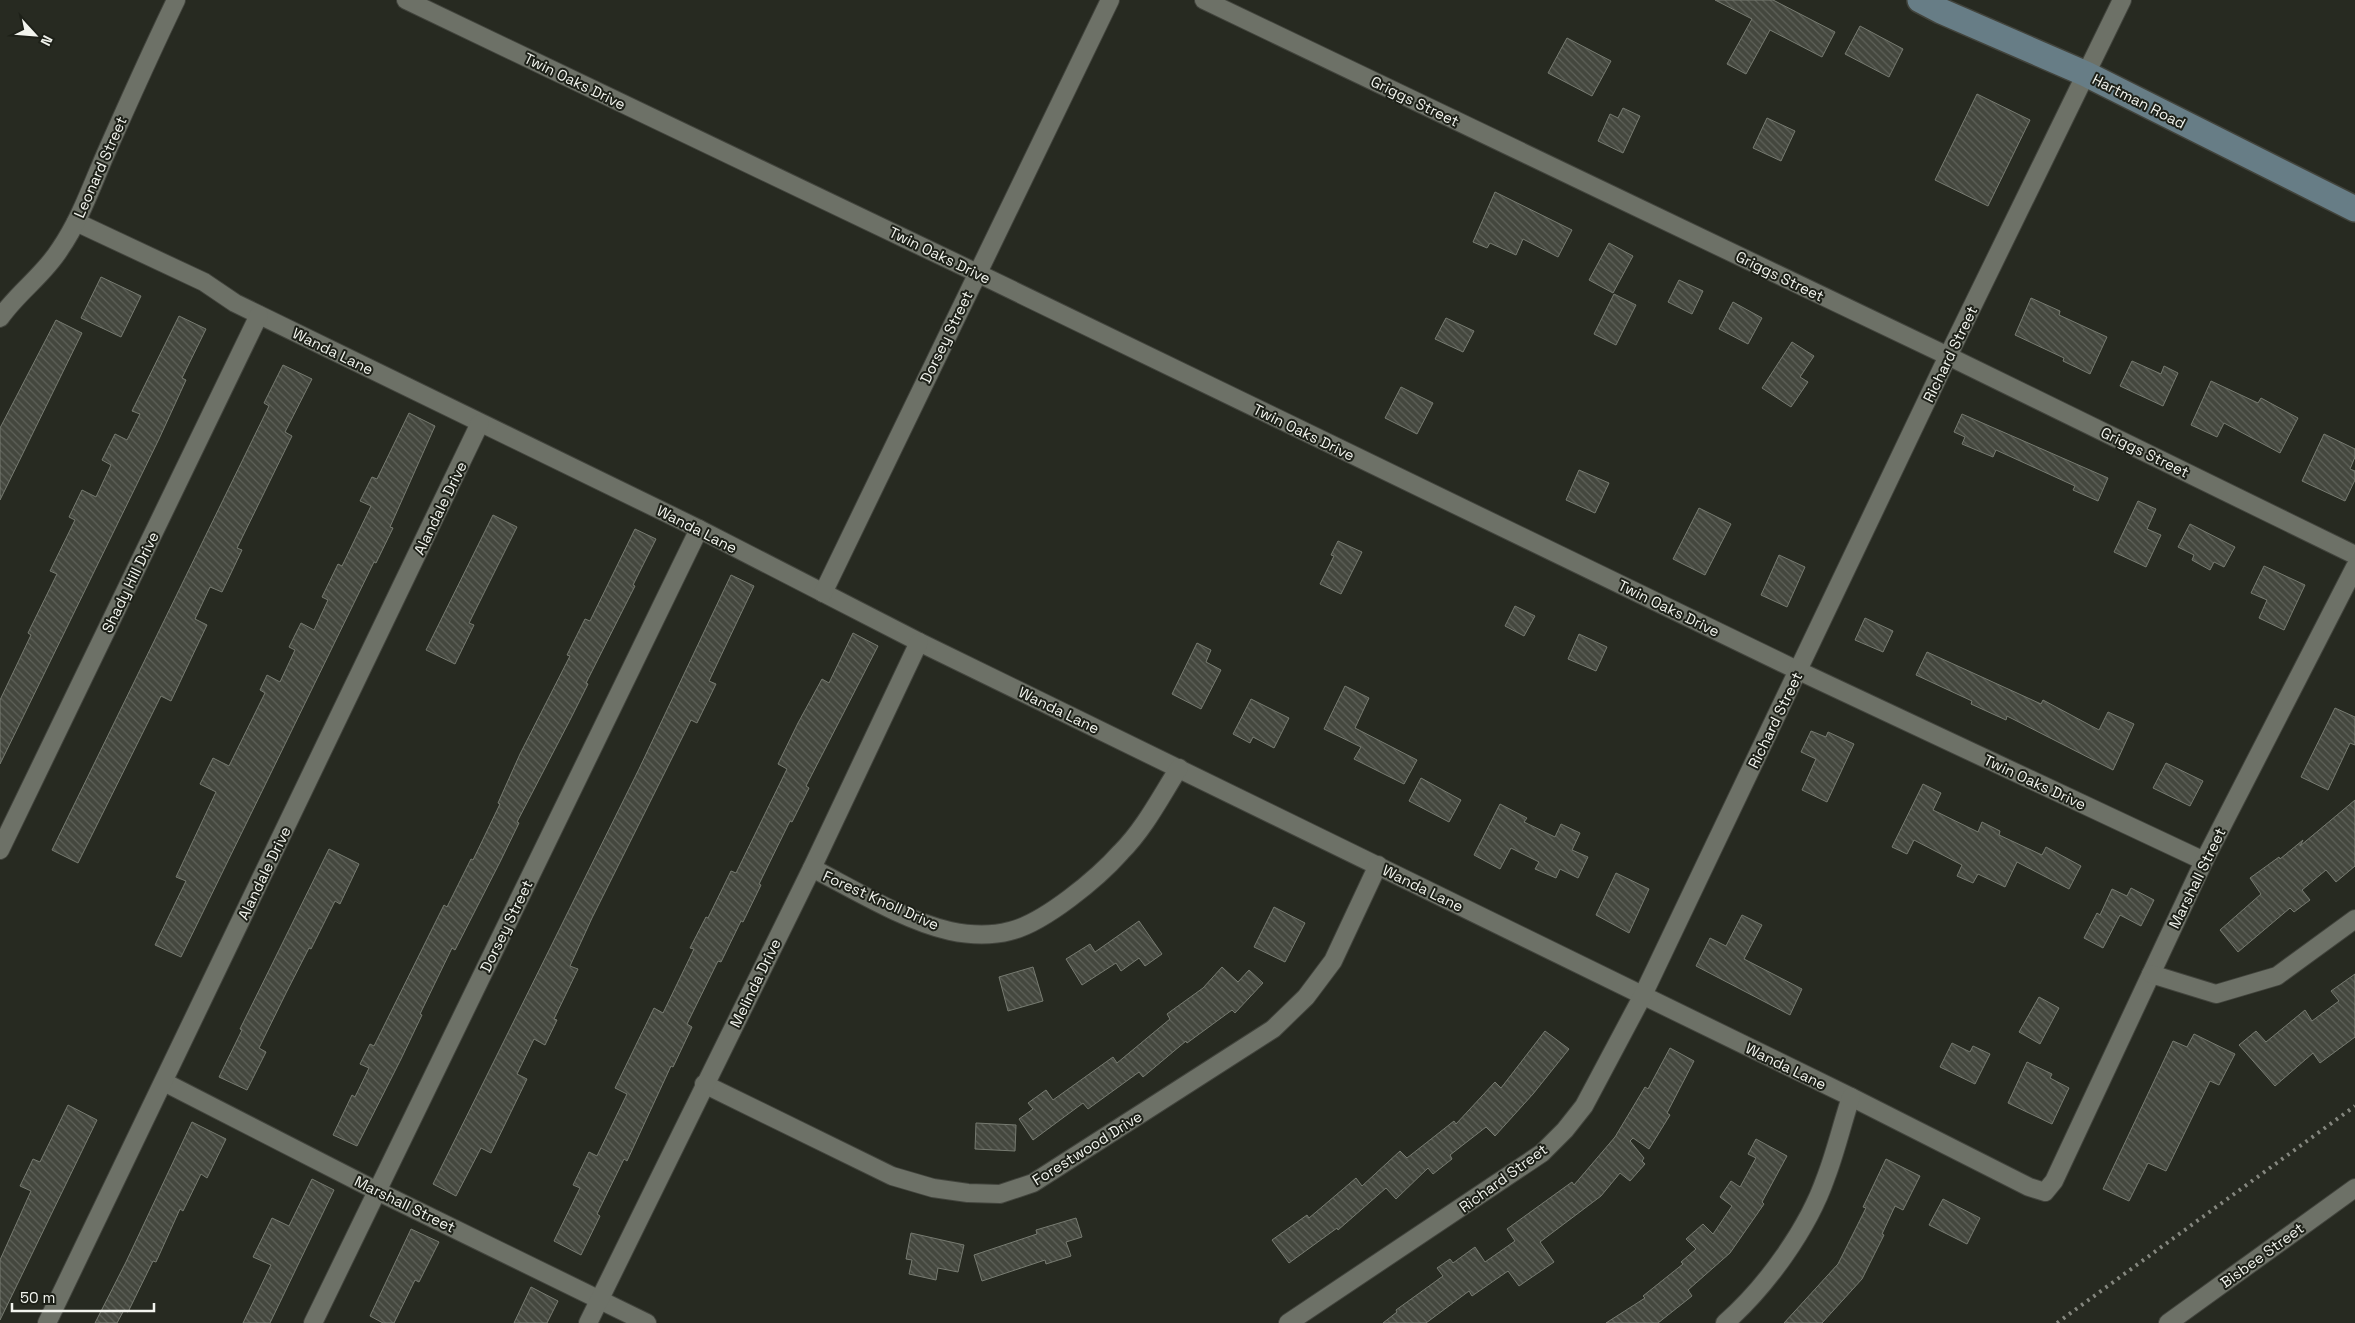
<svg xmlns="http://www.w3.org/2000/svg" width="2355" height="1323" viewBox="0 0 2355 1323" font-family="'Space Grotesk',sans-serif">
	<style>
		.building { fill: url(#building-back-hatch); stroke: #777b71 }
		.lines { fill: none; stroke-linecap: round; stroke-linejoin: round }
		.street-casing { stroke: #42443d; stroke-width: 20 }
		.secondary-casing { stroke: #42443d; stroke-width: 28 }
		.street { stroke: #6d7167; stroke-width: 18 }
		.secondary { stroke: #677d86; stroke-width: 25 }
		.rail { stroke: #85877f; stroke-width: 4; stroke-dasharray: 2.5 5; stroke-linecap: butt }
		.labels { text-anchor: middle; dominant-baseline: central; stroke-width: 4; stroke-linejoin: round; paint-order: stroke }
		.street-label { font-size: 15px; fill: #f2f4ee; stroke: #1d2018 }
	</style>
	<defs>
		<pattern id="building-back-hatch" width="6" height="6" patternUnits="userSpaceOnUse" patternTransform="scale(1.25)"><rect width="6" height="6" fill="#44473e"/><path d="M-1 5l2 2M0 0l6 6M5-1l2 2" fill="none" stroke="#5f625a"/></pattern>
	</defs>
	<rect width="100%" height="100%" fill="#272a21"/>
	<g class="building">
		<polygon points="1715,0 1773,0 1835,32 1822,57 1770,30 1746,74 1727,64 1752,19"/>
		<polygon points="1860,26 1903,49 1889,77 1845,54"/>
		<polygon points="1567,38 1611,61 1592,96 1548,73"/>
		<polygon points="1977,94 2030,120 1988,206 1935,180"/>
		<polygon points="1623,108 1640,116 1623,153 1598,141 1610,114 1618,118"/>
		<polygon points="1767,118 1795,131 1781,161 1753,148"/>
		<polygon points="1495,192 1572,230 1558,257 1523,239 1516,255 1490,243 1487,248 1473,242"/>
		<polygon points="1609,243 1633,256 1613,293 1589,280"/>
		<polygon points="101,277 141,296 121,337 81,318"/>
		<polygon points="1679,280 1703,291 1692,314 1668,302"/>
		<polygon points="1614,294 1636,305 1616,345 1594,334"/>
		<polygon points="2031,298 2060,311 2059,315 2107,337 2090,374 2063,361 2064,358 2015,335"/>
		<polygon points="1733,302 1762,318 1748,344 1719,329"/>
		<polygon points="179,316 206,329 182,378 186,380 159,439 0,764 0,700 31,635 28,633 57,574 50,571 75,520 69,517 82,490 96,497 111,465 102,460 115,434 127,440 140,414 132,411"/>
		<polygon points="1446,318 1474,331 1463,352 1435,339"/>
		<polygon points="56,320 82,333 0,500 0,428"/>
		<polygon points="1792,342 1814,356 1800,377 1808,382 1791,407 1762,388"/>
		<polygon points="2132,361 2161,374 2164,366 2178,373 2163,406 2120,386"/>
		<polygon points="283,365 312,379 285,432 292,436 237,548 242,550 222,592 210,587 195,619 207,625 171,701 161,696 78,863 52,850 269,406 264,403"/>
		<polygon points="2211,381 2258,403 2261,398 2298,418 2280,453 2224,423 2217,437 2191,425"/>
		<polygon points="1401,387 1433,403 1417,434 1385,418"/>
		<polygon points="409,413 435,426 390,527 393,528 376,563 374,562 181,957 155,945 186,881 176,877 216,792 200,784 213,758 229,766 265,693 260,690 267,675 280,682 295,650 289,647 301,623 314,630 328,600 322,597 338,564 342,566 371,506 360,501 372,477 377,479"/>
		<polygon points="1962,414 2108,478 2098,501 2073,490 2075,486 1996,450 1993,457 1962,444 1965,437 1954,432"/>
		<polygon points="2324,434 2355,449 2355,457 2350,469 2355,471 2355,480 2345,501 2302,481"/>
		<polygon points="1579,470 1609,483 1595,513 1566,500"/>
		<polygon points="2138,501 2156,509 2147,529 2161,535 2146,567 2114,552"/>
		<polygon points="1699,508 1731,524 1705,575 1673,559"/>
		<polygon points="493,515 517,527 469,623 474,625 455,664 426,650"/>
		<polygon points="2190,524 2235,547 2224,567 2214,562 2210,570 2192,560 2194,555 2178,547"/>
		<polygon points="635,529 656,539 633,585 635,586 586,683 588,684 570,720 517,822 519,823 500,862 455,950 452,948 420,1014 422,1015 401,1059 357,1146 333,1135 352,1095 355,1097 369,1068 360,1064 370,1044 374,1046 444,905 447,907 471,859 473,860 500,804 498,803 520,754 570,656 567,655 585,619 590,621"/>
		<polygon points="1338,541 1362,552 1341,594 1320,584 1334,556 1331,555"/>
		<polygon points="1779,555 1805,567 1787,607 1761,595"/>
		<polygon points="2264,566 2305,585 2284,630 2259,618 2267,600 2251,593"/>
		<polygon points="731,575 754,586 709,681 716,684 697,723 691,720 592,918 570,966 578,969 554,1019 557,1020 545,1045 534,1039 517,1074 527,1079 491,1153 481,1148 456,1196 433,1184 639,769"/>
		<polygon points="1515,606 1535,616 1524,636 1505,626"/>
		<polygon points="1865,618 1893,631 1883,652 1855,640"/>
		<polygon points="853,633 878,646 806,786 809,788 792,822 790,821 759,884 761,885 743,922 741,921 721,962 718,961 687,1024 692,1027 673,1067 671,1066 627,1161 624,1159 597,1214 600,1216 581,1255 554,1241 580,1188 573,1185 589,1152 597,1156 627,1094 615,1088 654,1008 663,1013 694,949 690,948 706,917 708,918 731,871 736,873 787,769 778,764 798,723 822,679 829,683"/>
		<polygon points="1579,634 1607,647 1596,671 1568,659"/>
		<polygon points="1197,643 1211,650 1206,662 1221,670 1201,709 1172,694"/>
		<polygon points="1927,652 2041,704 2043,700 2099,730 2108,712 2134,724 2113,770 2007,716 2006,720 1971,704 1972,701 1916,675"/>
		<polygon points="1345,686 1369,698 1355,728 1417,760 1404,784 1354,759 1361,747 1324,729"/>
		<polygon points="1251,699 1289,718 1274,748 1253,737 1250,743 1233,734"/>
		<polygon points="2335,708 2355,717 2355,745 2350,743 2328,790 2301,777"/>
		<polygon points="1811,731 1826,737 1828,732 1854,744 1827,802 1802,790 1816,759 1801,752"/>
		<polygon points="2166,763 2203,781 2190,806 2153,788"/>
		<polygon points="1421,778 1461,800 1449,822 1409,801"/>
		<polygon points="1923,784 1941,793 1933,810 1978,832 1982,822 2000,831 1999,835 2042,855 2046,847 2081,866 2069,889 2017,862 2005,887 1978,874 1973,883 1957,876 1962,865 1914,840 1907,854 1892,847"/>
		<polygon points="2355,800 2355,866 2336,882 2326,870 2302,890 2310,900 2294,912 2290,908 2238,952 2220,930 2261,894 2250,878 2279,857 2280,859 2303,840 2300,846"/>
		<polygon points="1500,804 1527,818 1524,822 1555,837 1561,824 1580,833 1572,850 1588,857 1578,878 1560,869 1556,878 1535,869 1539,862 1511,848 1500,869 1474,855"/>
		<polygon points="329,849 359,864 340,904 335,901 311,949 309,948 286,993 259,1048 266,1052 247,1090 219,1077 242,1030 240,1029"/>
		<polygon points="1616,873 1649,889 1629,933 1596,915"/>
		<polygon points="2131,888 2154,900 2141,926 2120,915 2103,948 2084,938 2097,913 2100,915 2112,889 2127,896"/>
		<polygon points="1274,907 1305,923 1285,962 1254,947"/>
		<polygon points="1742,915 1762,925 1744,959 1802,989 1790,1015 1696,966 1710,938 1726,946"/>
		<polygon points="1139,921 1162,954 1145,966 1139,958 1121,971 1116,963 1082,985 1066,959 1090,944 1095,952"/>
		<polygon points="1033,967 1043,1001 1008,1011 999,977"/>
		<polygon points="1222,967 1238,982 1249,970 1263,983 1235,1013 1232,1010 1187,1043 1186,1041 1143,1077 1139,1072 1088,1109 1083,1103 1033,1140 1019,1119 1033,1109 1028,1103 1046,1090 1053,1100 1113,1057 1117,1063 1170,1019 1167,1014 1203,988"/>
		<polygon points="2355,974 2355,1037 2320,1063 2313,1053 2275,1086 2239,1045 2256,1031 2266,1042 2305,1010 2312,1021 2339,1001 2331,991"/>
		<polygon points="2039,997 2059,1008 2040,1044 2019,1032"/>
		<polygon points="1545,1031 1569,1049 1533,1094 1495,1136 1486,1127 1450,1155 1452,1159 1433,1174 1428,1168 1396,1199 1386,1188 1338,1230 1337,1228 1289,1263 1272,1240 1307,1215 1309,1218 1356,1178 1362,1186 1400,1151 1407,1158 1454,1121 1456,1124 1495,1082 1501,1088"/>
		<polygon points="2194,1034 2235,1054 2219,1085 2210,1081 2166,1171 2148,1163 2129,1201 2103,1189 2173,1041 2187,1047"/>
		<polygon points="1952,1043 1970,1052 1973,1046 1990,1054 1975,1084 1940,1067"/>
		<polygon points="1670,1048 1694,1061 1667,1113 1670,1115 1649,1149 1633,1138 1630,1141 1644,1158 1642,1161 1645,1164 1630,1181 1620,1173 1601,1196 1540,1242 1554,1262 1519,1286 1508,1271 1472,1296 1469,1291 1426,1323 1383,1323 1397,1312 1396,1310 1443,1276 1437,1268 1450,1259 1453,1263 1475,1247 1485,1262 1515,1241 1507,1229 1572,1182 1574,1185 1615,1137 1645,1087 1648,1089"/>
		<polygon points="2027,1062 2052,1074 2050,1078 2069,1088 2052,1124 2008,1103"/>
		<polygon points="68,1105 97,1120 0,1320 0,1260 31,1191 20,1186 33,1159 40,1162"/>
		<polygon points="192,1122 226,1139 207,1178 201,1174 183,1211 180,1209 156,1262 153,1261 128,1312 124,1310 117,1323 95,1323 126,1262"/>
		<polygon points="976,1123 1016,1125 1015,1151 975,1149"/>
		<polygon points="1756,1139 1787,1156 1762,1202 1764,1204 1730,1253 1688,1290 1692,1296 1658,1323 1606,1323 1645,1298 1643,1296 1683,1264 1681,1262 1696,1249 1686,1239 1703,1224 1713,1234 1732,1206 1720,1197 1731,1181 1740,1187 1756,1158 1748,1154"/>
		<polygon points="1886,1159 1920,1176 1903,1210 1895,1206 1882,1234 1884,1235 1862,1279 1822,1323 1784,1323 1838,1264 1866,1208 1863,1207"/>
		<polygon points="312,1179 334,1190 270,1323 243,1323 271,1265 253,1257 272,1218 289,1226"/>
		<polygon points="1943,1199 1980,1218 1967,1244 1929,1225"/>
		<polygon points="1076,1218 1082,1237 1066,1242 1071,1256 1046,1264 1045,1260 982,1281 974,1255 1037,1234 1036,1230"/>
		<polygon points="411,1229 439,1242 419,1282 415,1280 394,1323 383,1323 370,1316"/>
		<polygon points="911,1233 964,1245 958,1272 938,1268 936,1280 909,1274 912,1260 906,1259"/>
		<polygon points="531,1287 558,1301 547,1323 514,1323"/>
	</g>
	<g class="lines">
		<defs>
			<g id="street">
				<polyline points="406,0 977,273 1799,671 2204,861"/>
				<polyline points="1204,0 1948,356 2355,555"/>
				<polyline points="76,222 204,282 235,303 699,529 919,642 1851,1097 2029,1187 2045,1192 2054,1181 2204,861 2355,567"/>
				<path d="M0,318C18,292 44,275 60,249C80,220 92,185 106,153C129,101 152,50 176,0"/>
				<polyline points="823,593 1110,0"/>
				<polyline points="0,850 259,315"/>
				<path d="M812,868C853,889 905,921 950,931C969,935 991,936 1010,931C1044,923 1098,878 1121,852C1145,828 1161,796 1179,768"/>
				<polyline points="2151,974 2216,994 2277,976 2355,919"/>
				<polyline points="164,1082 377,1191 647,1323"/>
				<polyline points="704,1084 892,1176 933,1188 968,1193 1000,1194 1033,1183 1273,1029 1306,997 1333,961 1378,865"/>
				<polyline points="47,1323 480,423"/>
				<polyline points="313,1323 699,529"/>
				<polyline points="588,1323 812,868 919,642"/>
				<polyline points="1288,1323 1542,1153 1565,1130 1584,1106 1642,997 1948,356 2122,0"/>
				<path d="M1725,1323C1766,1287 1808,1229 1826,1177C1836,1151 1842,1124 1851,1097"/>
				<polyline points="2168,1323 2355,1188"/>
			</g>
			<polyline id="secondary" points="1920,0 1941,11 2086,74 2355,209"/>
		</defs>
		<use href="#street" class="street-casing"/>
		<use href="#secondary" class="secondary-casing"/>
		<use href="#street" class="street"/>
		<use href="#secondary" class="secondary"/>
		<polyline class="rail" points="2057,1323 2355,1106"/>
	</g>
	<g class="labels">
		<g class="street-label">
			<text transform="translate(575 81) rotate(26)">Twin Oaks Drive</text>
			<text transform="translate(1415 101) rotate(26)">Griggs Street</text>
			<text transform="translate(2139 101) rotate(27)">Hartman Road</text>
			<text transform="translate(100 167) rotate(-66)">Leonard Street</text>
			<text transform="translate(940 255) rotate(26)">Twin Oaks Drive</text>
			<text transform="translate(1780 276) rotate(26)">Griggs Street</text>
			<text transform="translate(946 337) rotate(-64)">Dorsey Street</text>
			<text transform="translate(333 351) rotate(26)">Wanda Lane</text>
			<text transform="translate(1950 354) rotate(-64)">Richard Street</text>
			<text transform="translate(1304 432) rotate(26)">Twin Oaks Drive</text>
			<text transform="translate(2145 452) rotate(26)">Griggs Street</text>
			<text transform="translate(440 508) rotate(-64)">Alandale Drive</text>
			<text transform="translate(697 529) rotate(27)">Wanda Lane</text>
			<text transform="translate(130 582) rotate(-64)">Shady Hill Drive</text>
			<text transform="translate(1669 608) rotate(26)">Twin Oaks Drive</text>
			<text transform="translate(1059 710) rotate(26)">Wanda Lane</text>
			<text transform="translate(1775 720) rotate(-64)">Richard Street</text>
			<text transform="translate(2035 782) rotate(25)">Twin Oaks Drive</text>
			<text transform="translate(264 873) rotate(-64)">Alandale Drive</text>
			<text transform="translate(2197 878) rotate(-64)">Marshall Street</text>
			<text transform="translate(1423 888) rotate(26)">Wanda Lane</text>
			<text transform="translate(881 900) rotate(24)">Forest Knoll Drive</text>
			<text transform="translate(506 926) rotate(-64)">Dorsey Street</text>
			<text transform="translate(755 983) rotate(-64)">Melinda Drive</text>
			<text transform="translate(1786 1066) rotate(26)">Wanda Lane</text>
			<text transform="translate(1087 1148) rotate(-32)">Forestwood Drive</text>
			<text transform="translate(1503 1178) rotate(-36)">Richard Street</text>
			<text transform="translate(405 1204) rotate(26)">Marshall Street</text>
			<text transform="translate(2262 1255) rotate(-36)">Bisbee Street</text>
		</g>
	</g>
	<g transform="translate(35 35) rotate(116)" stroke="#1d2018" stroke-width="4" paint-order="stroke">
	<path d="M0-4L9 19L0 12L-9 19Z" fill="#f2f4ee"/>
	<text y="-8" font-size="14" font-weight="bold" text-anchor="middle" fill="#f2f4ee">N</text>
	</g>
	<path d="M12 1303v8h142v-8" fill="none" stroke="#f2f4ee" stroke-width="2.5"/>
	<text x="20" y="1303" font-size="15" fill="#f2f4ee" stroke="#1d2018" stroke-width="4" paint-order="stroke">50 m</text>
</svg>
